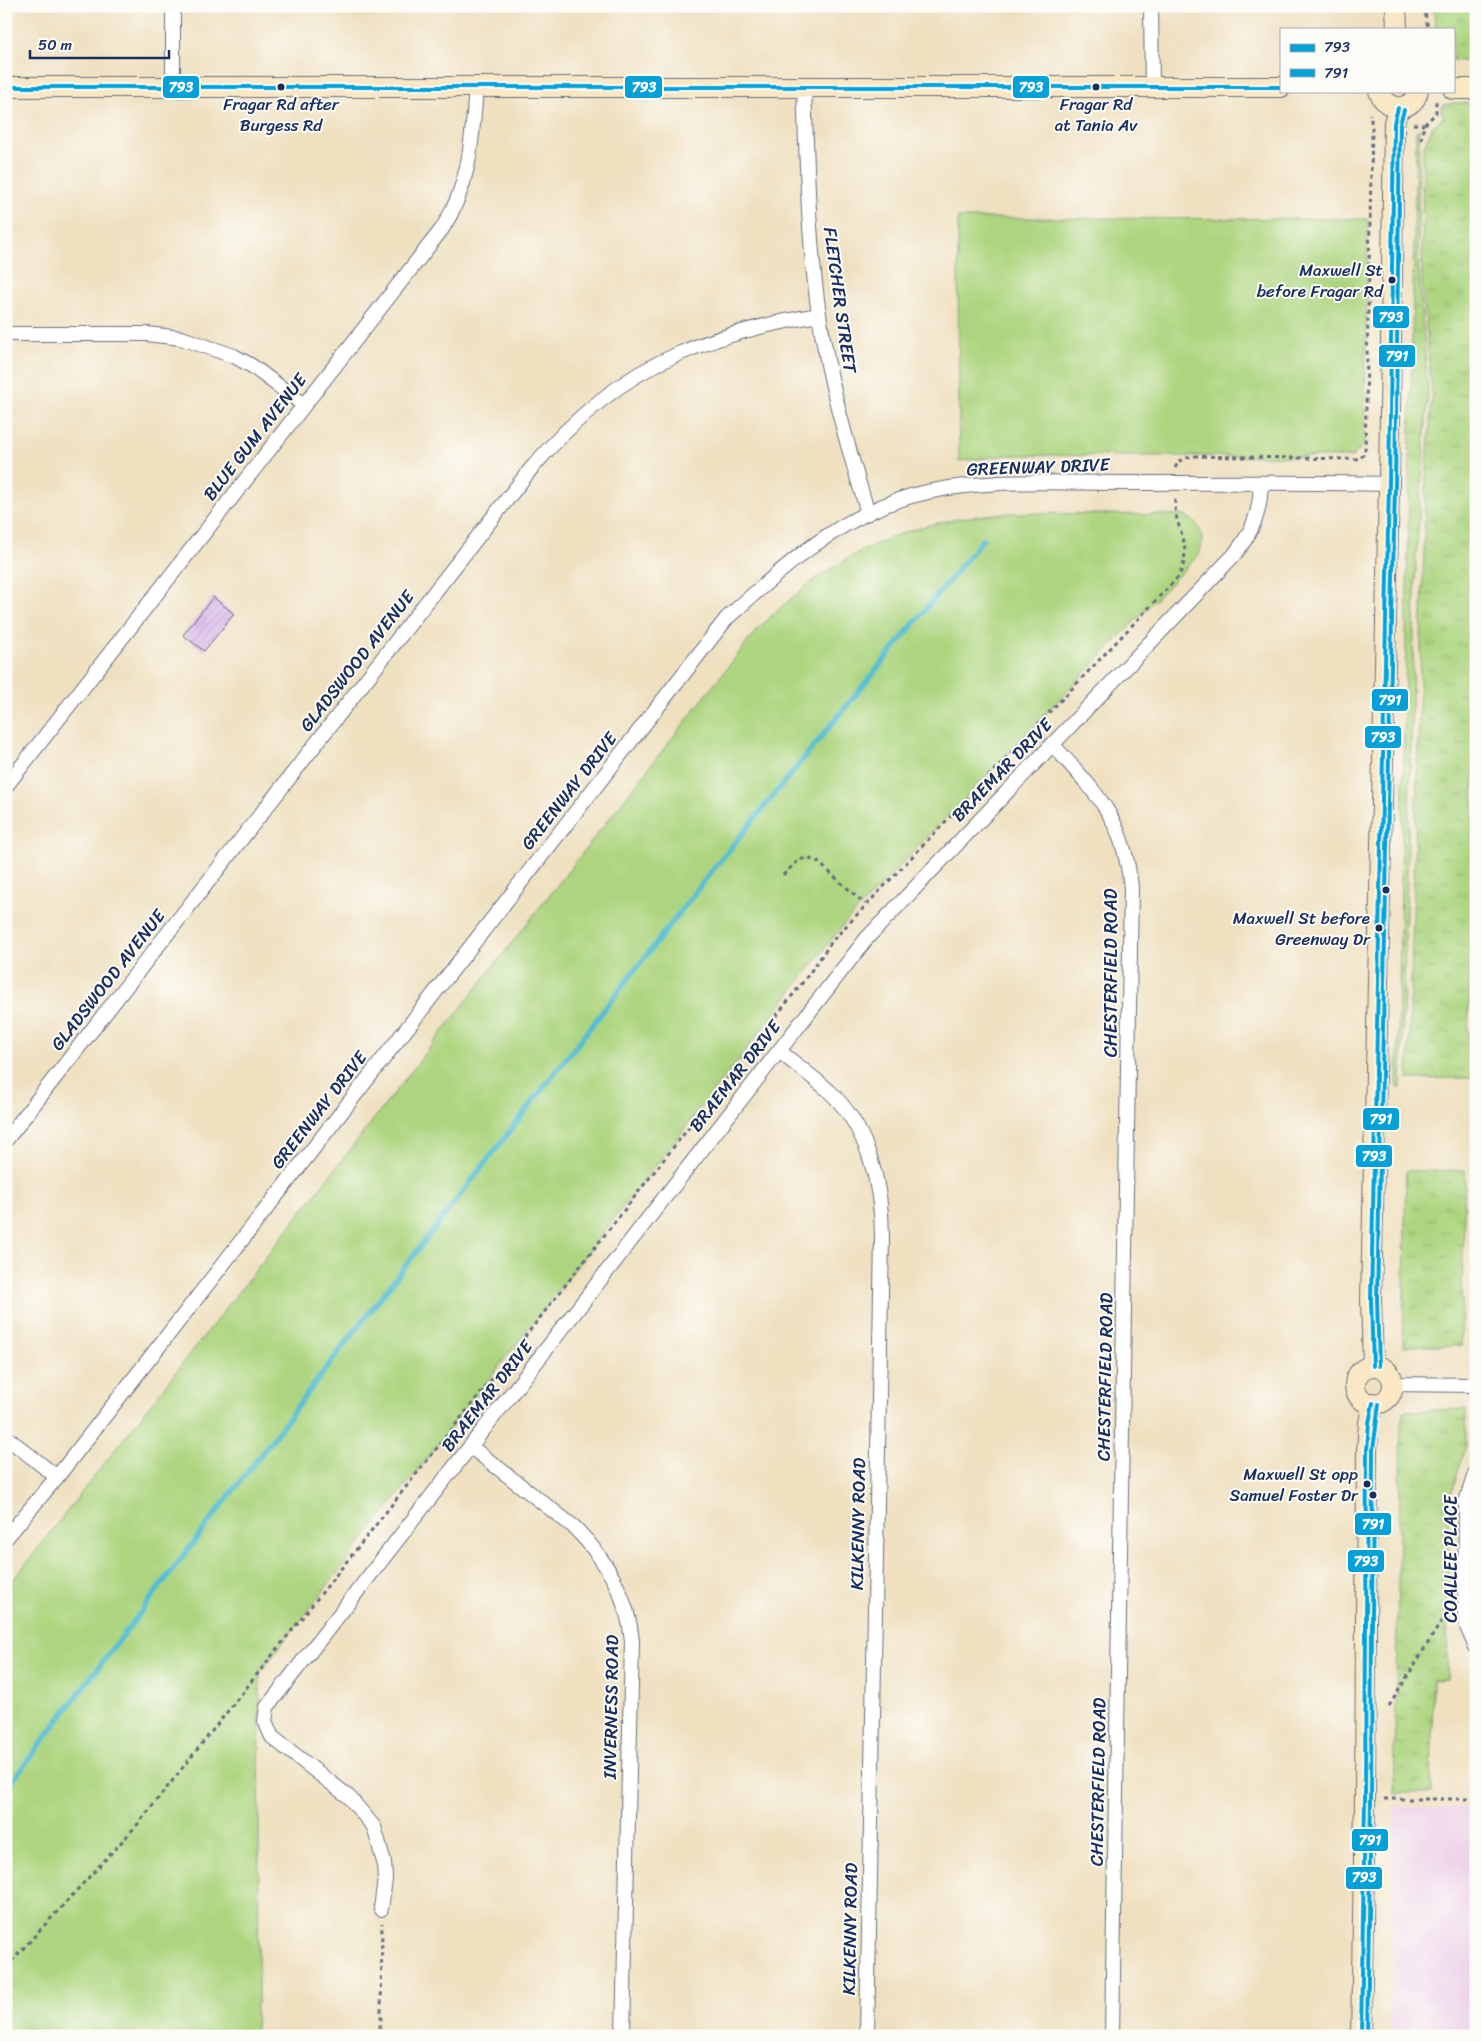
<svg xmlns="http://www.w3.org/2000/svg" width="1482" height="2042" viewBox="0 0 1482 2042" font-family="Sriracha,sans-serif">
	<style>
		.built { fill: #edd1e9 }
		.grass { fill: url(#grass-tufts); stroke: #64826e }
		.park { fill: #add57f; stroke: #64826e }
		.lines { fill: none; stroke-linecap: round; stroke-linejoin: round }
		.stream { stroke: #54bdd1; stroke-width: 5.5 }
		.building { fill: url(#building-hatch) }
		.street-casing { stroke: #656d80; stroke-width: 16 }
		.secondary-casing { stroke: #656d80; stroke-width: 22 }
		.path { stroke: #656d80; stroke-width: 3; stroke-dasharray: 4 4; stroke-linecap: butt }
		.street { stroke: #fff; stroke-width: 14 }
		.secondary { stroke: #fae7c3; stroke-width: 20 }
		.bus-1-casing { stroke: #fdfcf7; stroke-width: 8 }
		.bus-2-casing { stroke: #fdfcf7; stroke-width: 8 }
		.bus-1 { stroke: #04a1d9; stroke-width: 4 }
		.bus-2 { stroke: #04a1d9; stroke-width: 4 }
		.bus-dot { fill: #1b2f5e; stroke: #fdfcf7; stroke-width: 2 }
		.labels { text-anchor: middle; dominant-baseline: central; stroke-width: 4; stroke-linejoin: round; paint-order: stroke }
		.bus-label { font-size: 17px; fill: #1b2f5e; stroke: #fdfcf7; text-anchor: end }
		.street-label { font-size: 18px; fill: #1b2f5e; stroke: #fdfcf7 }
		.line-badge { stroke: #fdfcf7; stroke-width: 2 }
		.badge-label { font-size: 14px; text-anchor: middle; font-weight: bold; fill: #fff }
	</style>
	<defs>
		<pattern id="grass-tufts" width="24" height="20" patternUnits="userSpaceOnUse" patternTransform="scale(1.25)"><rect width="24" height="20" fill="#add57f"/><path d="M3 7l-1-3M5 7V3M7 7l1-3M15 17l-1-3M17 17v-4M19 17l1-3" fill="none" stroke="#94b770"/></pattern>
		<pattern id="building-hatch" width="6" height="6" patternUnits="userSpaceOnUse" patternTransform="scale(1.25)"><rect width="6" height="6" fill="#d7b3e9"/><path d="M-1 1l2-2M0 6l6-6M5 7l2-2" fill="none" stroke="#b89aca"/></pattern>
	</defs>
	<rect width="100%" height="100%" fill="#fdfcf7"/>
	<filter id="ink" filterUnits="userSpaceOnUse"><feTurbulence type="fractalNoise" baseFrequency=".02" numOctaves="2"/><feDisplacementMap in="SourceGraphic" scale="10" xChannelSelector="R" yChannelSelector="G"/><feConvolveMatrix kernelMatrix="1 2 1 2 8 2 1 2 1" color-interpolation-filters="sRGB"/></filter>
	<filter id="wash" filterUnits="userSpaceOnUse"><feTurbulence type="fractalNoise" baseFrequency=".0096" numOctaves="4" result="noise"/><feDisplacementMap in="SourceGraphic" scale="20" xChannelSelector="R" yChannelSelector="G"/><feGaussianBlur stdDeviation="1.12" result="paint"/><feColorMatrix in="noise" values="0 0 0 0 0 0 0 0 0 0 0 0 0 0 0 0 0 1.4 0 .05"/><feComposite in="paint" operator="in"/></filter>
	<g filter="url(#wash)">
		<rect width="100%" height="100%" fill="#efe0c0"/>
		<polygon class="built" points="1394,1807 1476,1807 1476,2036 1390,2036"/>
		<g class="grass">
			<polygon points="1433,6 1476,6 1476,63 1453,60 1453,29 1436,29"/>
			<polygon points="1454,103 1476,103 1476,667 1468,1045 1473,1078 1408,1079 1426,479 1432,395 1422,280 1423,148 1433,126 1444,117 1441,110 1443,105"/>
			<polygon points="1421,129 1419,131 1418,260 1428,394 1416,559 1401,1088 1397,1088 1416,138 1416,131"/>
			<polygon points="1465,1170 1461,1346 1403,1346 1406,1171"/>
			<polygon points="1466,1409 1466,1445 1449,1501 1447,1679 1433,1680 1431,1793 1394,1793 1401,1422 1403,1411"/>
		</g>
		<g class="park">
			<polygon points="958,218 1368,219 1364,445 1352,457 1009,455 959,461"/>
			<path d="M1012,513L1182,515C1200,521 1207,537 1198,555L845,923L260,1672L258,2002L256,2003L255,2036H6V1589L757,630C831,556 906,518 1012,513Z"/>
		</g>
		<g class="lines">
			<polyline class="stream" points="6,1789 354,1332 711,872 983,539"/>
		</g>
		<g id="blocks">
			<polygon class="building" points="213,597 234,614 204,651 183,635"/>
		</g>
	</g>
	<g filter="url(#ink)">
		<use href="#blocks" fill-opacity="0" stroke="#656d80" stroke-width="1"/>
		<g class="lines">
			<defs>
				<g id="street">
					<polyline points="173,6 173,87"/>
					<polyline points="1151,6 1152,88"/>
					<path d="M804,87C807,163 808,239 819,314C829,382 848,448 868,513"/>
					<polyline points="6,334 147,334 181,338 234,356 252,366 304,405"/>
					<path d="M1052,744C1097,794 1124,818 1131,888L1112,2036"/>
					<path d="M6,786L442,229C471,184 472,138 476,87"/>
					<path d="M779,1051C795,1064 813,1077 829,1091C869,1128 882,1187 882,1238L867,2036"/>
					<path d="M6,1140L530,470C569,424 619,379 676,355C721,335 770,323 819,315"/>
					<polyline points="1392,1384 1476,1385"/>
					<polyline points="6,1437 57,1477"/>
					<path d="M471,1447L574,1527C606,1559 628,1596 632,1641L623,2036"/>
					<polyline points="1476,1471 1466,1502 1465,1615 1467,1627 1476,1647"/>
					<path d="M6,1538L57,1477L727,618C781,569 838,517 911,496C980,477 1054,483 1125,483C1213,483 1301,482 1389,484"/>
					<path d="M381,1909L385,1879L384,1862L374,1827L349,1797L272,1737L265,1721L267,1707L867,938L1234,555C1253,531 1260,514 1261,483"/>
				</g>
				<g id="secondary">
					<polyline points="1396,6 1397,29"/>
					<polyline points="6,87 1281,87"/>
					<polyline points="1453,89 1476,89"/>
					<path d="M1379,91C1385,112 1413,113 1418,91"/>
					<polyline points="1373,1366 1371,1299 1389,484 1394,123 1398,108"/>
					<circle cx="1374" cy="1385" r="19"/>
					<polyline points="1361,2036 1365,1799 1367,1450 1369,1423 1373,1403"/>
				</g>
			</defs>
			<use href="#street" class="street-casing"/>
			<use href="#secondary" class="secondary-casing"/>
			<g class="path">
				<polyline points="1424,6 1428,29"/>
				<polyline points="1413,124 1424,125"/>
				<polyline points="1421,140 1424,125 1436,113 1436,100"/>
				<polyline points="1175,468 1179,461 1192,456 1348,459 1360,459 1365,452 1372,127 1370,114"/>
				<polyline points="783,875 800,859 810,859 818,862 865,904"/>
				<polyline points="1389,1706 1441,1622 1450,1619"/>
				<polyline points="1384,1799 1476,1799"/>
				<path d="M6,1967L138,1824L495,1375L806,978L833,940L1179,576C1195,542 1173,530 1175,499"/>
				<polyline points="378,2036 381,2021 382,1923"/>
			</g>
			<use href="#street" class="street"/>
			<use href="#secondary" class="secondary"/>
			<defs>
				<g id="bus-1">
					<polyline points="6,87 1281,87"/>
					<polyline points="1373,1366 1371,1299 1389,484 1394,123 1398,108"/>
					<polyline points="1361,2036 1365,1799 1367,1450 1369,1423 1373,1403"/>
				</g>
				<g id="bus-2">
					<polyline points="1379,1366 1377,1299 1395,484 1400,124 1404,110"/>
					<polyline points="1367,2036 1371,1799 1373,1450 1379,1404"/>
				</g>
			</defs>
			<use href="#bus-1" class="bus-1-casing"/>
			<use href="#bus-2" class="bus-2-casing"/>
			<use href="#bus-1" class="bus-1"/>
			<use href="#bus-2" class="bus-2"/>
		</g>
	</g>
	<g class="bus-dot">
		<circle cx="281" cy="87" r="4.5"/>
		<circle cx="1096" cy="87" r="4.5"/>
		<circle cx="1392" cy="280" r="4.5"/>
		<circle cx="1386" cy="890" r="4.5"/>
		<circle cx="1379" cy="928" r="4.5"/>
		<circle cx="1367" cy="1484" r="4.5"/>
		<circle cx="1373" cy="1495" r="4.5"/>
	</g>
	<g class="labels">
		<g class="bus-label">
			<text x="281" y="104" text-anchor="middle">Fragar Rd after<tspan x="281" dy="21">Burgess Rd</tspan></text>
			<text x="1096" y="104" text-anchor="middle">Fragar Rd<tspan x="1096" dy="21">at Tania Av</tspan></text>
			<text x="1383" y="270">Maxwell St<tspan x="1383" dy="21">before Fragar Rd</tspan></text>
			<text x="1370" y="918">Maxwell St before<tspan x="1370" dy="21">Greenway Dr</tspan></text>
			<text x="1358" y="1474">Maxwell St opp<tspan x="1358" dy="21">Samuel Foster Dr</tspan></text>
		</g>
		<g class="street-label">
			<text transform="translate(840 300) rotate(82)">FLETCHER STREET</text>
			<text transform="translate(255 437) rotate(-52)">BLUE GUM AVENUE</text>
			<text transform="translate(1038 467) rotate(-2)">GREENWAY DRIVE</text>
			<text transform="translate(357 661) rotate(-52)">GLADSWOOD AVENUE</text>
			<text transform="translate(1002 770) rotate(-46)">BRAEMAR DRIVE</text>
			<text transform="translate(569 791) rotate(-52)">GREENWAY DRIVE</text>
			<text transform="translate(1111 973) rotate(-90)">CHESTERFIELD ROAD</text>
			<text transform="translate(108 980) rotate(-52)">GLADSWOOD AVENUE</text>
			<text transform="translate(735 1076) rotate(-52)">BRAEMAR DRIVE</text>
			<text transform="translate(319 1110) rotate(-52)">GREENWAY DRIVE</text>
			<text transform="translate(1105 1377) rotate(-89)">CHESTERFIELD ROAD</text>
			<text transform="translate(487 1396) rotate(-52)">BRAEMAR DRIVE</text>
			<text transform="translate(858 1524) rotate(-89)">KILKENNY ROAD</text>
			<text transform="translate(1451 1559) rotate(-90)">COALLEE PLACE</text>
			<text transform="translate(611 1707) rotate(-89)">INVERNESS ROAD</text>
			<text transform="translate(1098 1782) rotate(-89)">CHESTERFIELD ROAD</text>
			<text transform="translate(850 1929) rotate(-89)">KILKENNY ROAD</text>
		</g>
	</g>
	<g class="line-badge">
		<rect x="162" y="75" width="38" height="24" rx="5" fill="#04a1d9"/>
		<rect x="624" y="75" width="39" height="24" rx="5" fill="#04a1d9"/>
		<rect x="1012" y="75" width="38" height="24" rx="5" fill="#04a1d9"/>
		<rect x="1372" y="305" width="38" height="24" rx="5" fill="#04a1d9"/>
		<rect x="1378" y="344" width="38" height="24" rx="5" fill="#04a1d9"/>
		<rect x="1371" y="688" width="38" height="24" rx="5" fill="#04a1d9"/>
		<rect x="1364" y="725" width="38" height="24" rx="5" fill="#04a1d9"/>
		<rect x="1362" y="1107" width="38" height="24" rx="5" fill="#04a1d9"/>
		<rect x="1355" y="1144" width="38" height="24" rx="5" fill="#04a1d9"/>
		<rect x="1354" y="1512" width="38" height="24" rx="5" fill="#04a1d9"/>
		<rect x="1347" y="1549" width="38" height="24" rx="5" fill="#04a1d9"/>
		<rect x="1351" y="1828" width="38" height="24" rx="5" fill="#04a1d9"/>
		<rect x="1345" y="1866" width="38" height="24" rx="5" fill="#04a1d9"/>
	</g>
	<g class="badge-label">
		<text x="181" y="92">793</text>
		<text x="644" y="92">793</text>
		<text x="1031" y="92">793</text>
		<text x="1391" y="322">793</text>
		<text x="1397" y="361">791</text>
		<text x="1390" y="705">791</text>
		<text x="1383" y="742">793</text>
		<text x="1381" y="1124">791</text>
		<text x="1374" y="1161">793</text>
		<text x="1373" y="1529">791</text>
		<text x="1366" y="1566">793</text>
		<text x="1370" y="1845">791</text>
		<text x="1364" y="1882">793</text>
	</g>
	<rect width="1482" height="2042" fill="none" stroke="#fdfcf7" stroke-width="25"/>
	<rect x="1280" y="28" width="175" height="65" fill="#fdfcf7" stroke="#a3aaba"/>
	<rect x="1290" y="44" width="25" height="8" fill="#04a1d9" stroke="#a3aaba"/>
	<text x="1324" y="52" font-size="15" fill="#1b2f5e">793</text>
	<rect x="1290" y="69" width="25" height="8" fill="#04a1d9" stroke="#a3aaba"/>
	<text x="1324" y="78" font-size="15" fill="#1b2f5e">791</text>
	<path d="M30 50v8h139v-8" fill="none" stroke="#1b2f5e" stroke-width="2.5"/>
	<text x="38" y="50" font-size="15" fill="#1b2f5e" stroke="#fdfcf7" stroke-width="4" paint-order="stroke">50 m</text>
</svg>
